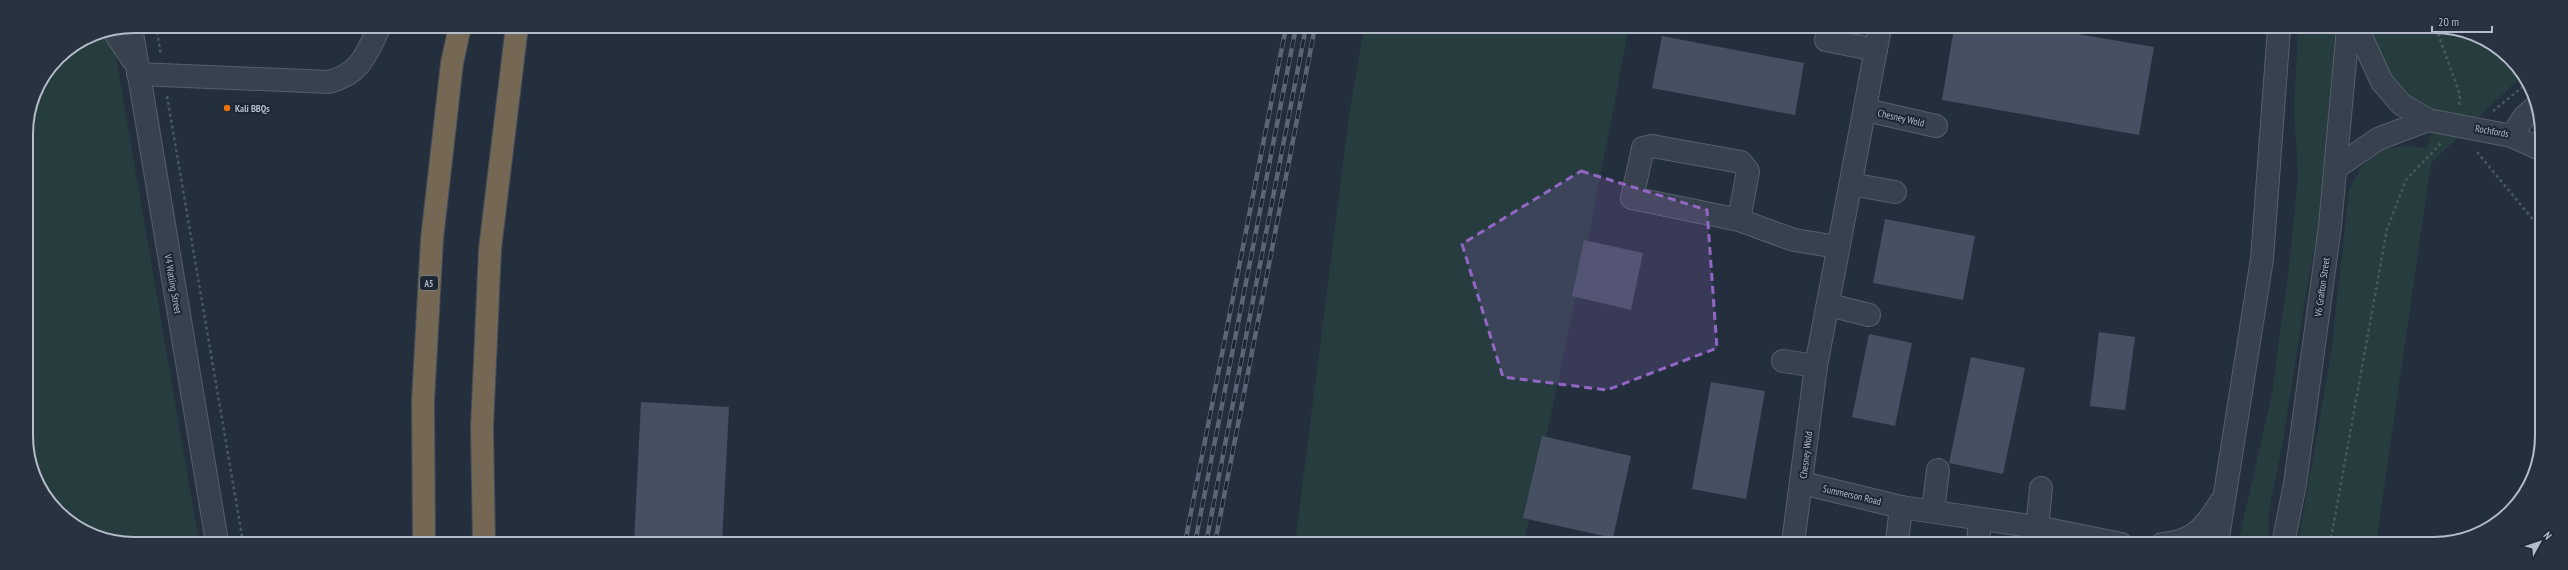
<svg xmlns="http://www.w3.org/2000/svg" width="2568" height="570" viewBox="0 0 2568 570" font-family="'PT Sans Narrow',sans-serif">
	<style>
		.green { fill: #263c3f }
		.building { fill: #455162 }
		.lines { fill: none; stroke-linecap: round; stroke-linejoin: round }
		.minor-casing { stroke: #565f6c; stroke-width: 24 }
		.highway-casing { stroke: #434c59; stroke-width: 24 }
		.path { stroke: #44595c; stroke-width: 2.5; stroke-dasharray: 3 3; stroke-linecap: butt }
		.minor { stroke: #38414e; stroke-width: 22 }
		.highway { stroke: #746855; stroke-width: 22 }
		.rail-casing { stroke: #5a6575; stroke-width: 4.5 }
		.rail { stroke: #1d2633; stroke-width: 3; stroke-dasharray: 9; stroke-linecap: butt }
		.marked { fill: #9266c3; fill-opacity: 0.2; stroke: #9266c3; stroke-width: 3; stroke-dasharray: 8 5; stroke-linejoin: round }
		.food-dot { fill: #e8710a; stroke: #1d2633; stroke-width: 1.5 }
		.labels { text-anchor: middle; dominant-baseline: central; stroke-width: 4; stroke-linejoin: round; paint-order: stroke }
		.shield { fill: #1d2633; stroke: #878f9c; stroke-width: 1 }
		.shield-label { font-size: 9px; font-weight: bold; fill: #b4bcc9 }
		.poi-label { font-size: 10px; font-weight: bold; fill: #b4bcc9; stroke: #1d2633; text-anchor: start }
		.street-label { font-size: 10px; fill: #b4bcc9; stroke: #1d2633 }
		.rim { fill: none; stroke: #b4bcc9; stroke-width: 2 }
	</style>
	<rect width="100%" height="100%" fill="#242f3e"/>
	<g class="green">
		<polygon points="1364,27 1629,27 1590,230 1524,543 1295,543 1349,116"/>
		<polygon points="2298,28 2337,28 2322,212 2308,281 2282,447 2269,509 2269,544 2238,544 2272,393 2290,259 2298,177 2294,109"/>
		<polygon points="2371,28 2455,28 2511,58 2521,77 2431,163 2376,544 2298,544 2331,354 2349,190 2363,165 2384,149 2405,146 2427,148 2435,117 2417,107 2381,65"/>
		<polygon points="98,33 115,51 199,542 113,542 58,513 28,457 26,127 34,92 58,57 93,34"/>
	</g>
	<g class="building">
		<polygon points="1954,28 2042,28 2154,47 2139,135 1942,100"/>
		<polygon points="1662,36 1804,63 1795,115 1652,88"/>
		<polygon points="1885,219 1975,236 1963,300 1873,283"/>
		<polygon points="1584,240 1643,253 1631,310 1572,296"/>
		<polygon points="2099,332 2135,337 2125,410 2090,406"/>
		<polygon points="1869,334 1912,343 1895,426 1852,417"/>
		<polygon points="1971,357 2025,368 2003,474 1949,463"/>
		<polygon points="1711,382 1765,391 1746,499 1692,489"/>
		<polygon points="641,402 729,407 722,542 634,542"/>
		<polygon points="1542,436 1631,456 1613,538 1523,518"/>
	</g>
	<g class="lines">
		<defs>
			<g id="minor">
				<polyline points="131,27 217,542"/>
				<polyline points="2357,28 2382,82 2401,104 2428,120 2512,136 2540,149"/>
				<polyline points="113,30 133,60"/>
				<polyline points="1826,40 1876,50"/>
				<path d="M138,74L329,82C362,73 366,54 380,26"/>
				<polyline points="1866,110 1936,126"/>
				<polyline points="2512,136 2524,117 2536,106"/>
				<polyline points="2336,168 2378,139 2428,120"/>
				<polyline points="1851,184 1895,192"/>
				<polyline points="1739,220 1748,171 1741,162 1652,146 1643,148 1632,198 1739,220 1794,240 1838,247"/>
				<polyline points="1829,305 1869,315"/>
				<polyline points="1783,361 1816,366"/>
				<polyline points="1802,483 1901,507 2037,527 2121,544"/>
				<polyline points="1933,511 1938,470"/>
				<polyline points="2037,527 2041,488"/>
				<polyline points="1897,541 1901,507"/>
				<polyline points="1793,543 1816,366 1880,28"/>
				<polyline points="1978,543 1980,520"/>
				<path d="M2162,544C2192,542 2205,528 2220,503"/>
				<polyline points="2217,544 2262,259 2279,28"/>
				<polyline points="2283,544 2295,484 2330,226 2348,28"/>
			</g>
			<g id="highway">
				<polyline points="424,542 423,401 432,239 452,63 460,26"/>
				<polyline points="484,542 482,427 490,249 517,26"/>
			</g>
		</defs>
		<use href="#minor" class="minor-casing"/>
		<use href="#highway" class="highway-casing"/>
		<g class="path">
			<polyline points="156,26 161,55"/>
			<polyline points="2436,28 2460,95 2459,105"/>
			<polyline points="167,96 243,542"/>
			<polyline points="2493,111 2525,85"/>
			<polyline points="2477,152 2540,228"/>
			<polyline points="2330,544 2387,229 2406,180 2441,143"/>
		</g>
		<use href="#minor" class="minor"/>
		<use href="#highway" class="highway"/>
		<defs>
			<g id="rail">
				<polyline points="1185,543 1286,27"/>
				<polyline points="1195,543 1296,27"/>
				<polyline points="1206,543 1306,27"/>
				<polyline points="1215,543 1315,27"/>
			</g>
		</defs>
		<use href="#rail" class="rail-casing"/>
		<use href="#rail" class="rail"/>
	</g>
	<path class="marked" d="M1581,171L1707,210L1717,348L1607,390L1503,377L1462,244Z"/>
	<circle class="food-dot" cx="227" cy="108" r="4"/>
	<g class="labels">
		<rect class="shield" x="420" y="276" width="18" height="14" rx="3"/>
		<g class="shield-label">
			<text x="429" y="283">A5</text>
		</g>
		<g class="poi-label">
			<text x="235" y="108">Kali BBQs</text>
		</g>
		<g class="street-label">
			<text transform="translate(1901 118) rotate(13)">Chesney Wold</text>
			<text transform="translate(2492 131) rotate(10)">Rochfords</text>
			<text transform="translate(173 284) rotate(80)">V4 Watling Street</text>
			<text transform="translate(2322 287) rotate(-82)">V6 Grafton Street</text>
			<text transform="translate(1806 455) rotate(-83)">Chesney Wold</text>
			<text transform="translate(1852 495) rotate(13)">Summerson Road</text>
		</g>
	</g>
	<path d="M0 0H2568V570H0ZM134 33H2434A101 101 0 0 1 2535 134V436A101 101 0 0 1 2434 537H134A101 101 0 0 1 33 436V134A101 101 0 0 1 134 33Z" fill="#29323f" fill-rule="evenodd"/>
	<path class="rim" d="M134 33H2434A101 101 0 0 1 2535 134V436A101 101 0 0 1 2434 537H134A101 101 0 0 1 33 436V134A101 101 0 0 1 134 33Z"/>
	<g transform="translate(2540 542) rotate(50)" stroke="#1d2633" stroke-width="3" paint-order="stroke">
	<path d="M0-3L7 15L0 10L-7 15Z" fill="#b4bcc9"/>
	<text y="-6" font-size="11" font-weight="bold" text-anchor="middle" fill="#b4bcc9">N</text>
	</g>
	<path d="M2432 26v6h60v-6" fill="none" stroke="#b4bcc9" stroke-width="2"/>
	<text x="2438" y="26" font-size="12" fill="#b4bcc9" stroke="#1d2633" stroke-width="3" paint-order="stroke">20 m</text>
</svg>
